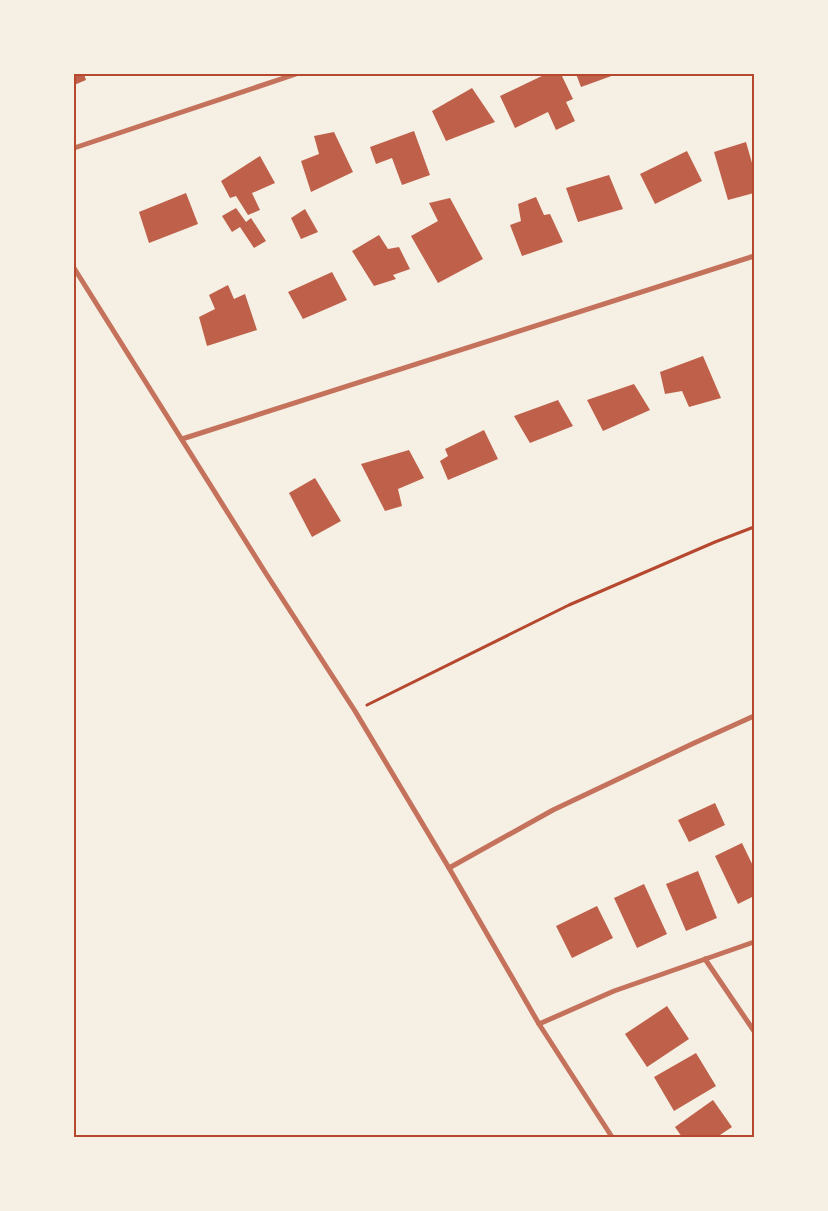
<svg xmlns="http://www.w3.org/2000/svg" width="828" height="1211" viewBox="0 0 828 1211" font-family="Montserrat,sans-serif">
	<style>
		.building { fill: #bf614a }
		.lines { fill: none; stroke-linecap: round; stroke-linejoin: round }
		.path { stroke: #b5482f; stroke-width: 3 }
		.minor { stroke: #c5725c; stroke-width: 5 }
		.neatline { fill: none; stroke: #b5482f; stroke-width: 2 }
	</style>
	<rect width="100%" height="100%" fill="#f6efe4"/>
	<g class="building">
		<polygon points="74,74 84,74 86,80 74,85"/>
		<polygon points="546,74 561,74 573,99 566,102 575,121 556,130 548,112 515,128 500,96"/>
		<polygon points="576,74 617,74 581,87"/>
		<polygon points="472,88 495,122 446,141 432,111"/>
		<polygon points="414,131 430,175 402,185 392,158 376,164 370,147"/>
		<polygon points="334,132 353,172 311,192 301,161 319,154 314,136"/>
		<polygon points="746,142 752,163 754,162 754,193 728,200 714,152"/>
		<polygon points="687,151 702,181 655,204 640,174"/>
		<polygon points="260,156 275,183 252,193 260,210 248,215 236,196 230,198 221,181"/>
		<polygon points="609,175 623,209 578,222 566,188"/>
		<polygon points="186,193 198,224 149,243 139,212"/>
		<polygon points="536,197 544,215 550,214 563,242 522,256 510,225 521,221 518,204"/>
		<polygon points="450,198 483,259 438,283 411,236 438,221 429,203"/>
		<polygon points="236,208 246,222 251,218 266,241 254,248 240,227 232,232 222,216"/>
		<polygon points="305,209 318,232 301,239 291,218"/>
		<polygon points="379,235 388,249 399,247 410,269 393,275 396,279 374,286 352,251"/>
		<polygon points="332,272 347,300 303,319 288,292"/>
		<polygon points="228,285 234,299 245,294 257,330 207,346 199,317 215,309 209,295"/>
		<polygon points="703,356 721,398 689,407 682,391 665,394 660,372"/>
		<polygon points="634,384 650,410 603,431 587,400"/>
		<polygon points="558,400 573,426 530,443 514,416"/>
		<polygon points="484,430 498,459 448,480 440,461 448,456 445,449"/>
		<polygon points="409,450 424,478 398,489 402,506 385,511 361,464"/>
		<polygon points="315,478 341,521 312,537 289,493"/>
		<polygon points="715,803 725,825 689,842 678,820"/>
		<polygon points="742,843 754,868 754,896 738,904 715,856"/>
		<polygon points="698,871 717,918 686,931 666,884"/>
		<polygon points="644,884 667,934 637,948 614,898"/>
		<polygon points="597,906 613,938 572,958 556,926"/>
		<polygon points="667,1006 689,1039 647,1067 625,1034"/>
		<polygon points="696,1053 716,1086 674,1111 654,1077"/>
		<polygon points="713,1100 732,1127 717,1137 682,1137 675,1127"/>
	</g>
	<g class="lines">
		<polyline class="path" points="367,705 569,605 715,542 754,527"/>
		<g class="minor">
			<polyline points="74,148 296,74"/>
			<polyline points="74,268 265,572 355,711 449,868 539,1024 612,1137"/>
			<polyline points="182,439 754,256"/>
			<polyline points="449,868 553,810 692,744 754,716"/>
			<polyline points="705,959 754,1031"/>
			<polyline points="539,1024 614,991 754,942"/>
		</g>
	</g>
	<rect width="828" height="1211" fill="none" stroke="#f6efe4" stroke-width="150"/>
	<rect x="75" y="75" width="678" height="1061" class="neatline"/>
</svg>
